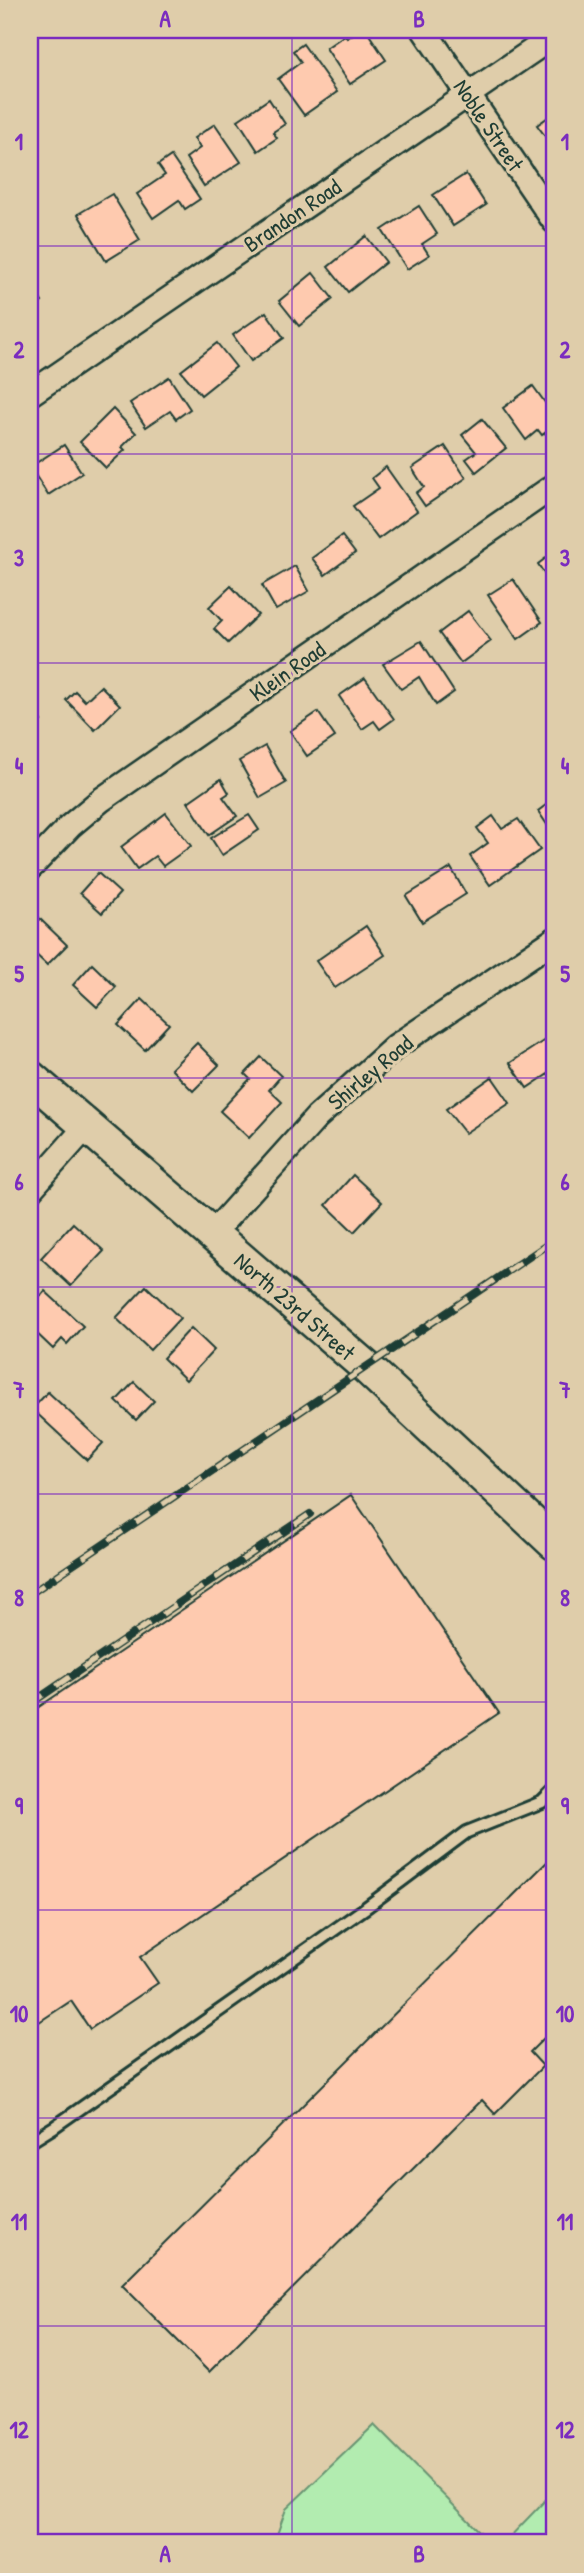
<svg xmlns="http://www.w3.org/2000/svg" width="584" height="2573" viewBox="0 0 584 2573" font-family="'Patrick Hand',sans-serif">
	<style>
		.green { fill: #b2ecb0; stroke: #689472; stroke-width: 2 }
		.building { fill: #fecaaf; stroke: #1f3d34; stroke-width: 2 }
		.lines { fill: none; stroke-linecap: round; stroke-linejoin: round }
		.service-casing { stroke: #1f3d34; stroke-width: 16 }
		.minor-casing { stroke: #1f3d34; stroke-width: 28 }
		.secondary-casing { stroke: #1f3d34; stroke-width: 37 }
		.service { stroke: #dfcdaa; stroke-width: 10 }
		.minor { stroke: #dfcdaa; stroke-width: 23 }
		.secondary { stroke: #dfcdaa; stroke-width: 32 }
		.rail-casing { stroke: #1f3d34; stroke-width: 8 }
		.rail { stroke: #dfcdaa; stroke-width: 5; stroke-dasharray: 16; stroke-linecap: butt }
		.grid { fill: none; stroke: #7b2cbf; stroke-width: 2; stroke-opacity: 0.55 }
		.labels { text-anchor: middle; dominant-baseline: central; stroke-width: 6; stroke-linejoin: round; paint-order: stroke }
		.street-label { font-size: 23px; fill: #1f3d34; stroke: #dfcdaa }
		.neatline { fill: none; stroke: #7b2cbf; stroke-width: 2.5 }
		.grid-label { font-size: 23px; text-anchor: middle; font-weight: bold; fill: #7b2cbf }
	</style>
	<rect width="100%" height="100%" fill="#dfcdaa"/>
	<filter id="ink" filterUnits="userSpaceOnUse"><feTurbulence type="fractalNoise" baseFrequency=".0143" numOctaves="2"/><feDisplacementMap in="SourceGraphic" scale="14" xChannelSelector="R" yChannelSelector="G"/><feConvolveMatrix kernelMatrix="1 2 1 2 8 2 1 2 1" color-interpolation-filters="sRGB"/></filter>
	<g filter="url(#ink)">
		<g class="green">
			<polygon points="374,2425 491,2543 274,2543 286,2509"/>
			<polygon points="554,2491 554,2543 504,2543"/>
		</g>
		<g class="building">
			<polygon points="359,30 366,30 386,60 350,84 326,48 345,35 347,38"/>
			<polygon points="303,44 337,92 304,115 278,79 301,62 293,51"/>
			<polygon points="269,99 285,124 273,132 277,138 258,151 238,120"/>
			<polygon points="554,113 554,148 537,125"/>
			<polygon points="215,124 241,162 204,186 186,158 200,148 194,138"/>
			<polygon points="171,156 200,199 185,209 179,200 153,218 137,194 165,175 158,165"/>
			<polygon points="466,174 486,205 453,226 433,195"/>
			<polygon points="112,194 140,240 106,261 78,214"/>
			<polygon points="419,206 437,234 422,244 429,255 407,269 382,230"/>
			<polygon points="366,236 386,262 348,292 328,267"/>
			<polygon points="313,273 333,299 299,326 279,301"/>
			<polygon points="30,284 42,302 30,311"/>
			<polygon points="266,312 284,338 251,361 233,335"/>
			<polygon points="217,343 236,367 201,395 181,371"/>
			<polygon points="169,377 190,409 176,419 170,411 146,427 130,403"/>
			<polygon points="533,386 554,415 554,426 542,435 538,430 526,440 503,408"/>
			<polygon points="113,409 136,433 122,447 125,450 106,468 80,442"/>
			<polygon points="482,419 506,448 476,472 466,459 476,452 462,435"/>
			<polygon points="64,445 82,473 48,495 30,467"/>
			<polygon points="445,446 466,478 425,506 416,493 424,487 412,468"/>
			<polygon points="386,467 417,511 378,539 353,506 379,488 372,478"/>
			<polygon points="342,536 355,553 325,575 312,558"/>
			<polygon points="554,552 554,586 553,587 538,564"/>
			<polygon points="295,566 309,591 276,610 262,585"/>
			<polygon points="513,579 542,622 518,639 488,595"/>
			<polygon points="231,586 258,615 228,643 214,629 222,621 209,607"/>
			<polygon points="468,611 491,641 461,663 439,633"/>
			<polygon points="421,641 454,692 436,705 419,677 401,689 383,664"/>
			<polygon points="365,678 394,719 380,729 374,721 362,729 339,696"/>
			<polygon points="101,686 120,705 95,730 66,700 75,691 85,701"/>
			<polygon points="30,703 41,721 30,728"/>
			<polygon points="318,712 335,737 307,756 290,731"/>
			<polygon points="265,746 286,783 260,798 239,761"/>
			<polygon points="221,779 229,793 223,797 237,816 209,835 188,802"/>
			<polygon points="554,799 554,835 538,811"/>
			<polygon points="166,813 191,846 163,866 155,856 137,869 121,847"/>
			<polygon points="249,815 259,830 222,855 211,838"/>
			<polygon points="493,816 502,829 518,819 540,850 490,885 470,856 488,843 477,828"/>
			<polygon points="451,868 466,894 422,922 406,896"/>
			<polygon points="98,873 120,893 102,913 80,893"/>
			<polygon points="38,917 67,945 47,965 30,949 30,926"/>
			<polygon points="366,926 385,955 335,988 316,961"/>
			<polygon points="92,964 116,987 97,1007 73,985"/>
			<polygon points="142,999 169,1024 145,1050 118,1025"/>
			<polygon points="554,1034 554,1070 527,1088 510,1063"/>
			<polygon points="197,1043 219,1065 193,1091 171,1069"/>
			<polygon points="261,1057 281,1076 269,1090 282,1102 249,1138 220,1111 250,1079 245,1074"/>
			<polygon points="492,1077 510,1103 465,1133 446,1109"/>
			<polygon points="353,1175 382,1202 354,1232 326,1205"/>
			<polygon points="73,1223 104,1251 71,1286 41,1258"/>
			<polygon points="146,1286 180,1318 150,1350 116,1318"/>
			<polygon points="45,1291 83,1326 67,1344 62,1339 53,1349 30,1327 30,1308"/>
			<polygon points="191,1328 214,1350 186,1380 163,1358"/>
			<polygon points="134,1382 154,1401 136,1420 116,1401"/>
			<polygon points="48,1392 103,1443 87,1460 32,1409"/>
			<polygon points="351,1495 499,1713 140,1957 158,1983 90,2029 71,2001 30,2028 30,1713"/>
			<polygon points="554,1855 554,2028 530,2052 543,2066 495,2114 482,2100 209,2372 122,2285"/>
		</g>
		<g class="lines">
			<defs>
				<polyline id="service" points="30,2142 54,2127 364,1909 467,1832 542,1802 554,1790"/>
				<g id="minor">
					<polyline points="424,30 554,221"/>
					<polyline points="30,394 554,36"/>
					<polyline points="30,868 70,826 101,800 554,486"/>
					<polyline points="30,1190 86,1127"/>
					<polyline points="212,1234 317,1117 396,1046 554,940"/>
				</g>
				<polyline id="secondary" points="30,1077 366,1367 554,1543"/>
			</defs>
			<use href="#service" class="service-casing"/>
			<use href="#minor" class="minor-casing"/>
			<use href="#secondary" class="secondary-casing"/>
			<use href="#service" class="service"/>
			<use href="#minor" class="minor"/>
			<use href="#secondary" class="secondary"/>
			<defs>
				<g id="rail">
					<polyline points="30,1594 554,1240"/>
					<polyline points="30,1704 310,1514"/>
				</g>
			</defs>
			<use href="#rail" class="rail-casing"/>
			<use href="#rail" class="rail"/>
		</g>
	</g>
	<path class="grid" d="M292,30V2543M30,246H554M30,454H554M30,663H554M30,870H554M30,1078H554M30,1287H554M30,1494H554M30,1702H554M30,1910H554M30,2118H554M30,2326H554"/>
	<g class="labels">
		<g class="street-label">
			<text transform="translate(489 125) rotate(56)">Noble Street</text>
			<text transform="translate(292 215) rotate(-34)">Brandon Road</text>
			<text transform="translate(287 671) rotate(-35)">Klein Road</text>
			<text transform="translate(370 1072) rotate(-40)">Shirley Road</text>
			<text transform="translate(295 1306) rotate(41)">North 23rd Street</text>
		</g>
	</g>
	<rect width="584" height="2573" fill="none" stroke="#dfcdaa" stroke-width="77"/>
	<rect x="38" y="38" width="508" height="2496" class="neatline"/>
	<g class="grid-label">
		<text x="165" y="27">A</text>
		<text x="419" y="27">B</text>
		<text x="19" y="150">1</text>
		<text x="565" y="150">1</text>
		<text x="19" y="358">2</text>
		<text x="565" y="358">2</text>
		<text x="19" y="566">3</text>
		<text x="565" y="566">3</text>
		<text x="19" y="774">4</text>
		<text x="565" y="774">4</text>
		<text x="19" y="982">5</text>
		<text x="565" y="982">5</text>
		<text x="19" y="1190">6</text>
		<text x="565" y="1190">6</text>
		<text x="19" y="1398">7</text>
		<text x="565" y="1398">7</text>
		<text x="19" y="1606">8</text>
		<text x="565" y="1606">8</text>
		<text x="19" y="1814">9</text>
		<text x="565" y="1814">9</text>
		<text x="19" y="2022">10</text>
		<text x="565" y="2022">10</text>
		<text x="19" y="2230">11</text>
		<text x="565" y="2230">11</text>
		<text x="19" y="2438">12</text>
		<text x="565" y="2438">12</text>
		<text x="165" y="2562">A</text>
		<text x="419" y="2562">B</text>
	</g>
</svg>
